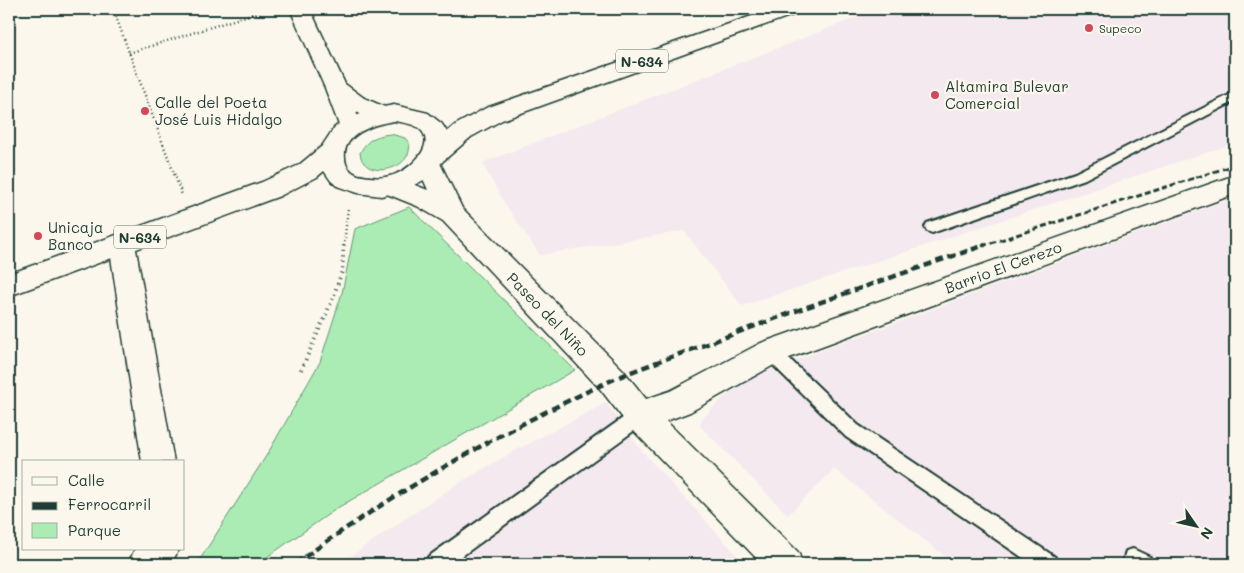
<svg xmlns="http://www.w3.org/2000/svg" width="1244" height="573" viewBox="0 0 1244 573" font-family="Mali,sans-serif">
	<style>
		.built { fill: #f4e9ef }
		.green { fill: #abecb5; stroke: #659474 }
		.lines { fill: none; stroke-linecap: round; stroke-linejoin: round }
		.service-casing { stroke: #1f3d34; stroke-width: 4 }
		.minor-casing { stroke: #1f3d34; stroke-width: 3 }
		.secondary-casing { stroke: #1f3d34; stroke-width: 3 }
		.trunk-casing { stroke: #1f3d34; stroke-width: 3 }
		.path-far1 { stroke: #1f3d34; stroke-width: 2.5; stroke-dasharray: 1 3; stroke-linecap: butt }
		.path { stroke: #1f3d34; stroke-width: 4; stroke-dasharray: 1 4.5; stroke-linecap: butt }
		.service { fill: #fbf7ec; fill-rule: evenodd }
		.minor { fill: #fbf7ec; fill-rule: evenodd }
		.secondary { fill: #fbf7ec; fill-rule: evenodd }
		.trunk { fill: #fbf7ec; fill-rule: evenodd }
		.rail-far1 { stroke: #1f3d34; stroke-width: 3; stroke-dasharray: 6 3; stroke-linecap: butt }
		.rail { stroke: #1f3d34; stroke-width: 4.5; stroke-dasharray: 8 4.5; stroke-linecap: butt }
		.poi-dot { fill: #d1495b; stroke: #fbf7ec; stroke-width: 2 }
		.labels { text-anchor: middle; dominant-baseline: central; stroke-width: 4.5; stroke-linejoin: round; paint-order: stroke }
		.far-poi-label { font-size: 12px; fill: #1f3d34; stroke: #fbf7ec; text-anchor: start }
		.shield { fill: #fbf7ec; stroke: #61756b; stroke-width: 1 }
		.shield-label { font-size: 14px; font-weight: bold; fill: #1f3d34 }
		.poi-label { font-size: 15px; fill: #1f3d34; stroke: #fbf7ec; text-anchor: start }
		.street-label { font-size: 15px; fill: #1f3d34; stroke: #fbf7ec }
	</style>
	<rect width="100%" height="100%" fill="#fbf7ec"/>
	<filter id="ink" filterUnits="userSpaceOnUse"><feTurbulence type="fractalNoise" baseFrequency=".02" numOctaves="2"/><feDisplacementMap in="SourceGraphic" scale="10" xChannelSelector="R" yChannelSelector="G"/><feConvolveMatrix kernelMatrix="1 2 1 2 8 2 1 2 1" color-interpolation-filters="sRGB"/></filter>
	<g filter="url(#ink)">
		<g class="built">
			<polygon points="878,9 1235,9 1235,143 742,306 684,231 540,255 505,204 482,163"/>
			<polygon points="1235,197 1235,564 955,564 834,469 788,515 700,426 701,420 723,398 758,374"/>
			<polygon points="606,403 642,451 745,564 340,564 368,544 457,484 513,452"/>
		</g>
		<g class="green">
			<path d="M391,134L405,138L409,143C415,170 363,182 360,153C366,140 377,135 391,134Z"/>
			<polygon points="409,207 575,370 339,507 257,564 197,564 268,453 320,362 342,293 355,229"/>
		</g>
		<g class="lines">
			<defs>
				<g id="service">
					<polygon points="1235,92 1235,101 1085,179 932,233 927,231 925,227 927,223 1075,173"/>
					<polygon points="771,345 777,347 858,425 1055,557 1057,564 1032,564 846,437 765,357 763,352 765,347"/>
					<polygon points="640,408 646,410 648,416 646,422 451,564 426,564 428,557 634,410"/>
					<polygon points="1133,549 1150,557 1152,564 1122,564 1126,551"/>
				</g>
				<g id="minor">
					<polygon points="429,156 438,159 462,208 623,370 646,399 670,391 761,343 1235,175 1235,194 781,361 690,412 666,421 798,552 803,564 762,564 629,426 601,390 443,221 417,206 382,192 379,185 382,178 391,176 428,190 417,165 420,159"/>
					<polygon points="122,234 131,237 135,244 174,462 142,462 109,244 113,237"/>
					<polygon points="135,549 179,549 171,564 128,564"/>
				</g>
				<polygon id="secondary" points="290,9 310,9 345,84 364,98 387,108 390,114 387,120 379,122 356,112 362,127 358,133 350,135 342,133 325,88"/>
				<path id="trunk" d="M772,9H801L798,13L502,120L471,137L443,161L428,178L402,191L381,196L358,193L337,186L331,181L324,171L317,177L280,196L9,296V274L262,182L299,165L322,146L334,128L343,121L373,109L394,105L428,113L442,124L447,132L455,125L486,108ZM394,121C400,122 407,123 413,125C442,138 414,167 396,174C385,179 369,178 358,175C350,172 345,166 345,158C342,134 374,124 394,121Z"/>
			</defs>
			<use href="#service" class="service-casing"/>
			<use href="#minor" class="minor-casing"/>
			<use href="#secondary" class="secondary-casing"/>
			<use href="#trunk" class="trunk-casing"/>
			<g class="path-far1">
				<polyline points="113,9 182,195"/>
				<polyline points="129,53 268,9"/>
				<polyline points="344,246 348,207"/>
			</g>
			<polyline class="path" points="301,370 332,301 342,271 344,245"/>
			<use href="#service" class="service"/>
			<use href="#minor" class="minor"/>
			<use href="#secondary" class="secondary"/>
			<use href="#trunk" class="trunk"/>
			<polyline class="rail-far1" points="982,246 1235,165"/>
			<path class="rail" d="M295,564C391,494 501,431 610,381C641,367 675,356 707,344C799,309 892,277 985,245"/>
		</g>
	</g>
	<g class="poi-dot">
		<circle cx="1089" cy="28" r="5"/>
		<circle cx="935" cy="95" r="5"/>
		<circle cx="145" cy="111" r="5"/>
		<circle cx="38" cy="236" r="5"/>
	</g>
	<g class="labels">
		<g class="far-poi-label">
			<text x="1099" y="28">Supeco</text>
		</g>
		<g class="shield">
			<rect x="616" y="49.5" width="52" height="23" rx="4"/>
			<rect x="114" y="225.5" width="52" height="23" rx="4"/>
		</g>
		<g class="shield-label">
			<text x="642" y="61">N-634</text>
			<text x="140" y="237">N-634</text>
		</g>
		<g class="poi-label">
			<text x="945" y="86">Altamira Bulevar<tspan x="945" dy="17">Comercial</tspan></text>
			<text x="155" y="102">Calle del Poeta<tspan x="155" dy="17">José Luis Hidalgo</tspan></text>
			<text x="48" y="227">Unicaja<tspan x="48" dy="17">Banco</tspan></text>
		</g>
		<g class="street-label">
			<text transform="translate(1003 267) rotate(-20)">Barrio El Cerezo</text>
			<text transform="translate(548 314) rotate(46)">Paseo del Niño</text>
		</g>
	</g>
	<rect width="1244" height="573" fill="none" stroke="#fbf7ec" stroke-width="30"/>
	<rect x="15" y="15" width="1214" height="543" fill="none" stroke="#1f3d34" stroke-width="2" filter="url(#ink)"/>
	<rect x="22" y="460" width="162" height="90" fill="#fbf7ec" stroke="#a3ada2"/>
	<rect x="32" y="477" width="25" height="8" fill="#fbf7ec" stroke="#a3ada2"/>
	<text x="68" y="486" font-size="15" fill="#1f3d34">Calle</text>
	<rect x="32" y="502" width="25" height="8" fill="#1f3d34" stroke="#a3ada2"/>
	<text x="68" y="510" font-size="15" fill="#1f3d34">Ferrocarril</text>
	<rect x="32" y="523" width="25" height="15" fill="#abecb5" stroke="#a3ada2"/>
	<text x="68" y="536" font-size="15" fill="#1f3d34">Parque</text>
	<g transform="translate(1196 526) rotate(124)" stroke="#fbf7ec" stroke-width="4" paint-order="stroke">
	<path d="M0-4L9 19L0 12L-9 19Z" fill="#1f3d34"/>
	<text y="-8" font-size="14" font-weight="bold" text-anchor="middle" fill="#1f3d34">N</text>
	</g>
</svg>
